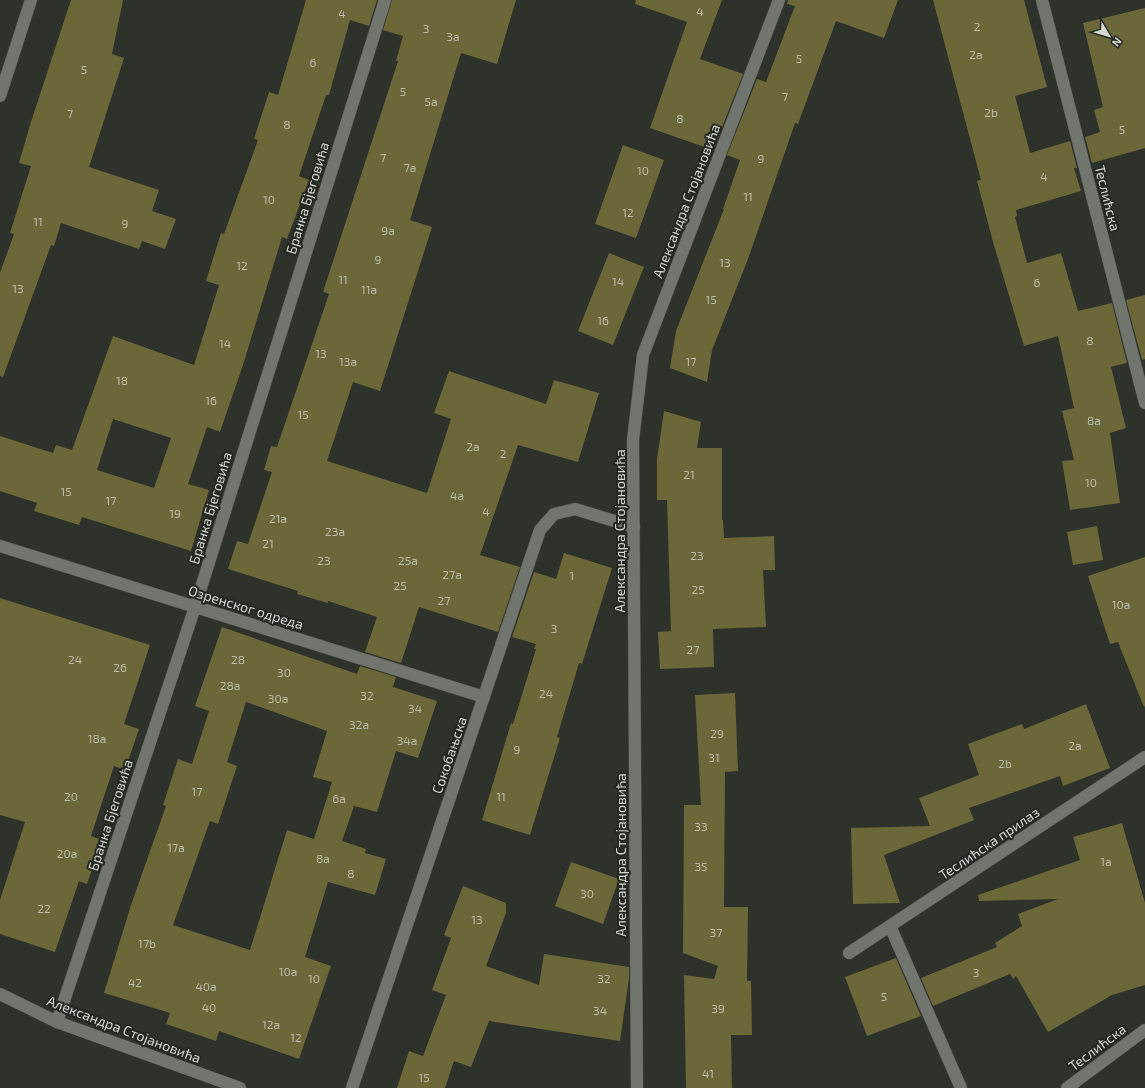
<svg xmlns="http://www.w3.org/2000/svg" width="1145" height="1088" viewBox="0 0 1145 1088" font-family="'Exo 2',sans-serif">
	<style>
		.building { fill: #6b6739; fill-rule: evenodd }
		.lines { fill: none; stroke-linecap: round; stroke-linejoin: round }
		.minor-casing { stroke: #4b4f49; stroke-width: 13 }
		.minor { stroke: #70756d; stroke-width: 12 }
		.labels { text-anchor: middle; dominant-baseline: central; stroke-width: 4; stroke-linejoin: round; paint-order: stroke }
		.number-label { font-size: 12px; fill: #babcac }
		.street-label { font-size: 14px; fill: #d5d8d3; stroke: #232821 }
	</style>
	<rect width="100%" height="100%" fill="#2d322a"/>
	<g class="building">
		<polygon points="71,0 123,0 112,54 124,58 89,167 159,190 152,211 176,219 165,249 142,241 139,249 61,223 54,246 51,245 3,377 0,376 0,273 14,234 10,233 31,166 19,163 30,125"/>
		<path d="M306,0H377L369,26L350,20L329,95H326L299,176L309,180L287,239L282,237L243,365L220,432L207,427L188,484L209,490L191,551L82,517L79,525L34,511L37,503L0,491V436L53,453L56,445L72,450L113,336L194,365L219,285L206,281L221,233L224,234L258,140L254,139L269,92L278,95ZM113,419L171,438L154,488L97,470Z"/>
		<polygon points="392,0 516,0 497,64 461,53 410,220 432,227 380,391 353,382 327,461 427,493 451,419 434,413 449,371 546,404 554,380 599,393 578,462 518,445 480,555 520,567 498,632 419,607 401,663 365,652 377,617 328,601 328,603 297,594 298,591 228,569 237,541 248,544 272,472 264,470 271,446 277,447 329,294 323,292 398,61 396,61 403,36 383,30"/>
		<polygon points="636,0 722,0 700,59 743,74 713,150 650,128 687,22 635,4"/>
		<polygon points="788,0 898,0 884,38 836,21 798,124 795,123 748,259 712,350 707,382 670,368 676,331 724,209 723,209 740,160 727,155 757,79 766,82 795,6 787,4"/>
		<polygon points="933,0 1024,0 1047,87 1015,96 1030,153 1070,141 1077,168 1074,168 1081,191 1016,210 1017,216 1015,217 1027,263 1061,253 1078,311 1112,303 1127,363 1111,367 1126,428 1110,433 1120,503 1070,510 1062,461 1074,460 1062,411 1074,408 1058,336 1024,346 993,242 977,181 981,180"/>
		<polygon points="1145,8 1145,148 1092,163 1085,137 1100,132 1094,110 1103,107 1083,23"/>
		<polygon points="623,145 664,160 636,238 595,224"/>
		<polygon points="609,253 644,267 613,345 578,331"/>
		<polygon points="1145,295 1145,359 1142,360 1126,300"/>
		<polygon points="664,411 701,422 697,448 722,448 722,520 723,520 724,538 774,536 775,570 763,570 766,627 713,629 714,667 660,669 658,632 671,631 667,500 657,500 657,459"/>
		<polygon points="1097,526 1103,560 1073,565 1067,532"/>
		<polygon points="564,553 612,568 582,664 579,663 557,737 560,738 530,835 482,820 511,723 513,724 536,649 534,649 536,644 512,637 534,572 556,579"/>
		<polygon points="1145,557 1145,706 1144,707 1118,642 1110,644 1088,576"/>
		<polygon points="0,598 150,645 124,724 139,729 125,770 114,766 91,836 102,840 87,884 79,881 55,952 0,934 0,900 25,822 0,815"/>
		<path d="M222,627L357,674L360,666L396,677L393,687L437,701L418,758L396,751L377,812L354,806L342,841L366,849L365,853L386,859L375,895L328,882L305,957L331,966L299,1059L219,1031L216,1041L166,1024L170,1013L104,993L131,905L166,806L163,805L178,759L192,764L209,711L195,706ZM246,702L327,731L313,777L332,782L314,839L287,830L250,950L173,925L210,821L218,824L237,766L227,762Z"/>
		<polygon points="735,693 738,771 725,772 724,907 748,907 747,981 751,981 752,1035 731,1035 732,1088 686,1088 684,975 714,979 718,966 683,953 684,805 701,805 695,695"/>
		<polygon points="1086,704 1110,768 1063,786 1060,776 969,808 974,820 884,855 900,903 853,904 851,828 930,826 919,798 979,775 968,744 1022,724 1024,729"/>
		<polygon points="1122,823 1145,903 1145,985 1112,995 1048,1032 1016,976 1013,979 1010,974 933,1006 921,978 997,947 995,943 1022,926 1018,914 1058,899 979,901 978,895 1080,860 1073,837"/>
		<polygon points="571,862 619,879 603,924 555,906"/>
		<polygon points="463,886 506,903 506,913 486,966 539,985 544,954 629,967 629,979 620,1041 489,1021 471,1067 454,1061 445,1088 397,1088 409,1051 423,1056 446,995 432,990 451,938 444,935"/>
		<polygon points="896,958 921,1016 867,1036 845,977"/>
	</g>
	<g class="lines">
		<defs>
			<g id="minor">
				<polyline points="1042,0 1145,403"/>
				<polyline points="0,96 31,0"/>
				<polyline points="0,546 484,697"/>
				<polyline points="890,926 961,1088"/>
				<polyline points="849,953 1145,757"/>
				<polyline points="0,994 57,1022 240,1088"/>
				<polyline points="57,1022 195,607 385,0"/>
				<polyline points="352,1088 540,530 554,514 575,509 634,527"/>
				<polyline points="637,1088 633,440 643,355 779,0"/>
				<polyline points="1067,1088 1145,1030"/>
			</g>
		</defs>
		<use href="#minor" class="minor-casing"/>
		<use href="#minor" class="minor"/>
	</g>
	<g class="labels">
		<g class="number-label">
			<text x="700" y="11">4</text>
			<text x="342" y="13">4</text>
			<text x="977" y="26">2</text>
			<text x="426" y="28">3</text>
			<text x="453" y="36">3a</text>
			<text x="976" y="54">2a</text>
			<text x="799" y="58">5</text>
			<text x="313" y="62">6</text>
			<text x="84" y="69">5</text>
			<text x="403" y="91">5</text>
			<text x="785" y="96">7</text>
			<text x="431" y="101">5a</text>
			<text x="991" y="112">2b</text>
			<text x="70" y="113">7</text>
			<text x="680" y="118">8</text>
			<text x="287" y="124">8</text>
			<text x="1122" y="129">5</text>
			<text x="383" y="157">7</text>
			<text x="761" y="158">9</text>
			<text x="410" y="167">7a</text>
			<text x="643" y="170">10</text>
			<text x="1044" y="176">4</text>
			<text x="748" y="196">11</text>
			<text x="269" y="199">10</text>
			<text x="628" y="212">12</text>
			<text x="38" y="221">11</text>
			<text x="125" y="223">9</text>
			<text x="388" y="230">9a</text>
			<text x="378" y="259">9</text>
			<text x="725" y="262">13</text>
			<text x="242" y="265">12</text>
			<text x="343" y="279">11</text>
			<text x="618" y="281">14</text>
			<text x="1037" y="282">6</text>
			<text x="18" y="288">13</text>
			<text x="369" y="289">11a</text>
			<text x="711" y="299">15</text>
			<text x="603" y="320">16</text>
			<text x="1090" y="340">8</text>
			<text x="225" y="343">14</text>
			<text x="321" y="353">13</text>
			<text x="348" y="361">13a</text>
			<text x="691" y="361">17</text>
			<text x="122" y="380">18</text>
			<text x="211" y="400">16</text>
			<text x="303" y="414">15</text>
			<text x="1094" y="420">8a</text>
			<text x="473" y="446">2a</text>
			<text x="503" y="453">2</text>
			<text x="689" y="474">21</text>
			<text x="1091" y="482">10</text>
			<text x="66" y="491">15</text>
			<text x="457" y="495">4a</text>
			<text x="111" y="500">17</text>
			<text x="486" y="511">4</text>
			<text x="175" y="513">19</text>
			<text x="278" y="518">21a</text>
			<text x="335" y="531">23a</text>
			<text x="268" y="543">21</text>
			<text x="697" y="555">23</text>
			<text x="324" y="560">23</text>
			<text x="408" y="560">25a</text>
			<text x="452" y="574">27a</text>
			<text x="572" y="575">1</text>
			<text x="400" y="585">25</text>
			<text x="698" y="589">25</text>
			<text x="444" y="600">27</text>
			<text x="1121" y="604">10a</text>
			<text x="554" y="628">3</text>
			<text x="693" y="649">27</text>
			<text x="75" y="659">24</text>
			<text x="238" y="659">28</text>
			<text x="120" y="667">26</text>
			<text x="284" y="672">30</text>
			<text x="230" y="685">28a</text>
			<text x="546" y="693">24</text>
			<text x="367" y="695">32</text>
			<text x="278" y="698">30a</text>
			<text x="415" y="708">34</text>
			<text x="359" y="724">32a</text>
			<text x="717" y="733">29</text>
			<text x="97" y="738">18a</text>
			<text x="407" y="740">34a</text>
			<text x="1075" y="745">2a</text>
			<text x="517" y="749">9</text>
			<text x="714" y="757">31</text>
			<text x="1005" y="763">2b</text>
			<text x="197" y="791">17</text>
			<text x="71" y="796">20</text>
			<text x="501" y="796">11</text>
			<text x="339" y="798">6a</text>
			<text x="701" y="826">33</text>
			<text x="176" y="847">17a</text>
			<text x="67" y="853">20a</text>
			<text x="323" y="858">8a</text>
			<text x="1106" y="861">1a</text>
			<text x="701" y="866">35</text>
			<text x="351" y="873">8</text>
			<text x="587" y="893">30</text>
			<text x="44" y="908">22</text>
			<text x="477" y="919">13</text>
			<text x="716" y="932">37</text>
			<text x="147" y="943">17b</text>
			<text x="288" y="971">10a</text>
			<text x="976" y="972">3</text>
			<text x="314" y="978">10</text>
			<text x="604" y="978">32</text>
			<text x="135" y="982">42</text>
			<text x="206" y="986">40a</text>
			<text x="884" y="996">5</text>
			<text x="209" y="1007">40</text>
			<text x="718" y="1008">39</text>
			<text x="600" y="1010">34</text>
			<text x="271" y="1024">12a</text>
			<text x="296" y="1037">12</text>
			<text x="708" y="1073">41</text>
			<text x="424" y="1077">15</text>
		</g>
		<g class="street-label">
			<text transform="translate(307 198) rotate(-73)">Бранка Бјеговића</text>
			<text transform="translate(1108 198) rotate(76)">Теслићска</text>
			<text transform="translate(686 201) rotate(-69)">Александра Стојановића</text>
			<text transform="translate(210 508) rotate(-73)">Бранка Бјеговића</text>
			<text transform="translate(619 531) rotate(-90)">Александра Стојановића</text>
			<text transform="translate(246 607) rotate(17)">Озренског одреда</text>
			<text transform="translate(449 755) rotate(-71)">Сокобањска</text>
			<text transform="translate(110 815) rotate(-72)">Бранка Бјеговића</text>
			<text transform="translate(989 843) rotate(-34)">Теслићска прилаз</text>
			<text transform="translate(620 855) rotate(-90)">Александра Стојановића</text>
			<text transform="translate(124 1029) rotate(21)">Александра Стојановића</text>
			<text transform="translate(1097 1047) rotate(-37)">Теслићска</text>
		</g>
	</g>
	<g transform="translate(1109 36) rotate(128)" stroke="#232821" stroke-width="3" paint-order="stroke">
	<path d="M0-3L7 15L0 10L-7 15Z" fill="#d5d8d3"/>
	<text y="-6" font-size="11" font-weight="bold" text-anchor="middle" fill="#d5d8d3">N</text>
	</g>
</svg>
